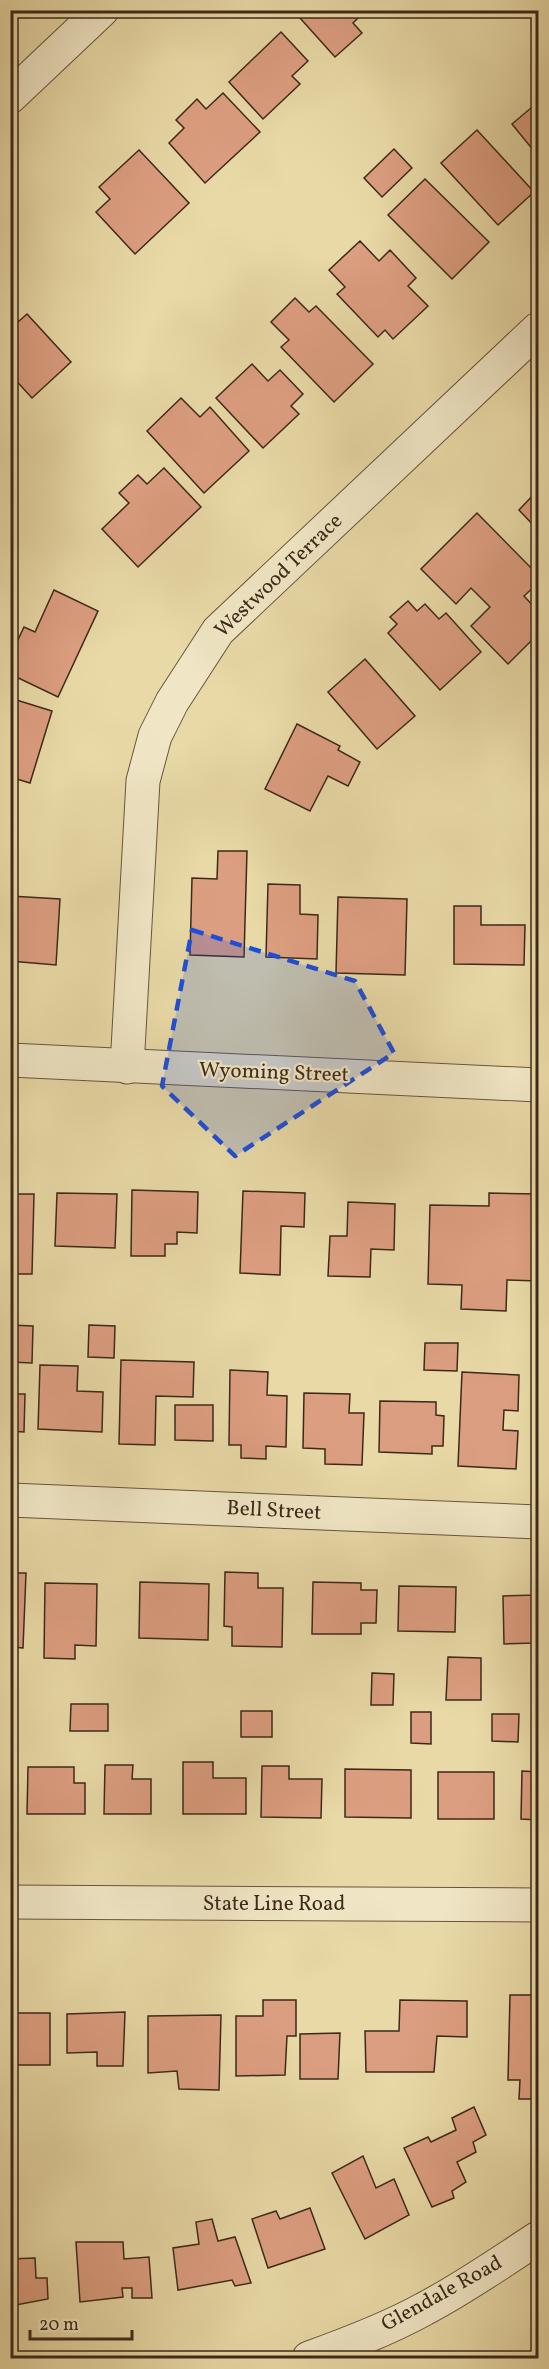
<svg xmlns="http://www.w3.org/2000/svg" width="549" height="2369" viewBox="0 0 549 2369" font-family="Vollkorn,serif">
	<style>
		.building { fill: #dc9e80; stroke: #3d291a; stroke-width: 1.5 }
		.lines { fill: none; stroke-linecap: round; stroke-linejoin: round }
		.minor-casing { stroke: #68553d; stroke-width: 35 }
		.minor { stroke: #f0e6c5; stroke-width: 33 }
		.marked { fill: #1d4ed8; fill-opacity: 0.2; stroke: #1d4ed8; stroke-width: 4.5; stroke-dasharray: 12 8; stroke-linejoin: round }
		.labels { text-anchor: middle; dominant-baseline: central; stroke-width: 4.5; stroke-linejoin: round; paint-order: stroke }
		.street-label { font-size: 21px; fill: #3d291a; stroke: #f0e6c5 }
	</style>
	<rect width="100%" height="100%" fill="#e8d9a6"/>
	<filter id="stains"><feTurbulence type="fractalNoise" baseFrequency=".00333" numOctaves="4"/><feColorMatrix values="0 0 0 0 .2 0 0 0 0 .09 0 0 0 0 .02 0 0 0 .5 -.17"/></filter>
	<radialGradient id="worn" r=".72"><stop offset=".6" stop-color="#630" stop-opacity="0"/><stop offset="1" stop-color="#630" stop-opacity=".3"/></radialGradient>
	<g class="building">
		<polygon points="308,10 366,10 353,23 362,33 335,57 300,18"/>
		<polygon points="281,32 308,61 292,76 300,84 263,119 229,82"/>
		<polygon points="223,93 260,132 205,183 169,143 184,128 176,120 197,99 206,109"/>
		<polygon points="538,102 538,156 512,124"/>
		<polygon points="477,130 534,192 498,225 441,163"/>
		<polygon points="394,149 412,168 382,197 364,178"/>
		<polygon points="139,150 189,203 135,254 96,212 110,199 99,187"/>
		<polygon points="425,179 489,242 452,279 388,215"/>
		<polygon points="360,241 379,261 390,250 416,278 408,286 428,306 393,339 385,330 378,337 337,294 345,287 329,270"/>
		<polygon points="295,298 309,312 316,306 373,364 334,402 281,347 289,340 271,322"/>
		<polygon points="27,314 71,362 32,398 10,374 10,329"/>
		<polygon points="252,364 268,381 280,370 303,394 291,406 299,414 263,448 216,398"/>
		<polygon points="181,398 200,417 210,407 249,451 204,493 147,431"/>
		<polygon points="164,468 201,507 138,567 102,529 129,503 119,493 138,475 147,484"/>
		<polygon points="538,490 538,530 519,510"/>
		<polygon points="477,513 538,575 538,583 524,596 538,611 538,634 508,664 471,626 490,607 471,588 456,604 421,569"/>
		<polygon points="54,590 98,611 58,697 10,674 10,657 24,627 35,632"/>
		<polygon points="408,601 417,611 425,604 439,619 446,613 481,652 440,690 388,633 397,624 390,617"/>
		<polygon points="365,659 415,716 377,749 328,692"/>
		<polygon points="10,698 52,711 30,783 10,777"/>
		<polygon points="297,724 340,746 338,750 360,762 348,786 328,776 310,811 265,789"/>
		<polygon points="218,851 247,851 244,957 190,955 192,878 217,879"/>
		<polygon points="268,884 300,885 300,914 318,915 317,959 266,957"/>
		<polygon points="10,896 60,899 56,965 10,961"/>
		<polygon points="338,897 407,899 405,975 336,973"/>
		<polygon points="454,906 481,906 481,925 525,925 524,965 454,964"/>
		<polygon points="132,1190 198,1192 197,1233 177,1232 177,1244 165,1244 165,1256 131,1256"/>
		<polygon points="243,1191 305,1193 304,1227 281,1226 280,1275 240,1273"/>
		<polygon points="57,1193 117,1194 115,1248 55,1246"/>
		<polygon points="489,1193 538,1194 538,1281 507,1280 506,1311 461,1309 462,1285 428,1284 430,1205 489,1206"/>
		<polygon points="10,1194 34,1194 32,1274 10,1274"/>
		<polygon points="348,1202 395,1204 394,1250 371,1249 370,1277 328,1276 330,1236 347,1236"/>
		<polygon points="10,1325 33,1326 32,1363 10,1362"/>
		<polygon points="89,1325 115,1326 114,1358 88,1357"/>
		<polygon points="425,1343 458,1343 457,1371 424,1370"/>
		<polygon points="121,1360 194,1362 193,1397 156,1396 155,1445 119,1444"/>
		<polygon points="40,1365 78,1366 77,1391 103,1392 102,1432 38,1429"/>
		<polygon points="230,1370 268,1372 267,1395 287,1396 286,1447 266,1446 266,1459 241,1458 241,1445 229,1445"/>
		<polygon points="462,1372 519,1375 518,1411 504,1410 503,1430 518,1431 516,1469 458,1466"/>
		<polygon points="304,1393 350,1394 349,1413 364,1413 362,1465 325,1464 325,1449 303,1448"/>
		<polygon points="10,1394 25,1394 24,1432 10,1431"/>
		<polygon points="380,1401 436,1402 436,1415 444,1416 443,1446 432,1446 432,1454 379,1452"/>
		<polygon points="175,1405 213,1405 213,1441 175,1440"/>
		<polygon points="225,1572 258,1573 258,1588 283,1588 282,1647 232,1646 232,1627 224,1626"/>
		<polygon points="10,1573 26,1573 23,1648 10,1647"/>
		<polygon points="140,1582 209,1584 208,1640 139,1638"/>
		<polygon points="313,1582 361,1583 361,1590 377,1590 376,1623 361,1623 361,1634 312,1634"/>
		<polygon points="45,1583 97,1584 96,1646 75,1645 75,1659 44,1658"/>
		<polygon points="399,1586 456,1587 455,1632 398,1631"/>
		<polygon points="538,1595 538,1624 534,1625 535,1643 504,1644 503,1596"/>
		<polygon points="448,1657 481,1658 481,1700 446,1700"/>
		<polygon points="372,1673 394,1674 393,1705 371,1705"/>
		<polygon points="71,1704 108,1704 108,1731 70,1731"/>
		<rect x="241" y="1711" width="31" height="26"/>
		<polygon points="411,1712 431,1712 431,1744 411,1743"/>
		<polygon points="492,1714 519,1714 518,1742 492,1741"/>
		<polygon points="183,1762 213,1762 213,1778 246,1778 246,1814 183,1814"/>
		<polygon points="105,1765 133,1765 132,1779 151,1779 151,1814 104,1814"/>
		<polygon points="262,1766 289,1766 289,1779 322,1779 321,1818 261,1817"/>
		<polygon points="28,1767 74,1767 74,1783 85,1783 85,1814 27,1814"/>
		<polygon points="345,1769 411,1770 411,1818 345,1817"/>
		<polygon points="522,1771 538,1772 538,1820 521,1819"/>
		<rect x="438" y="1772" width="56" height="47"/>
		<polygon points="10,1774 15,1774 14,1816 10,1816"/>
		<polygon points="510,1995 538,1995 538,2099 519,2099 520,2080 508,2080"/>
		<polygon points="263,2000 296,2000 296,2036 287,2036 285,2075 236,2076 236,2016 263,2016"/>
		<polygon points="400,2000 467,2001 467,2037 437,2036 434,2072 366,2072 365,2031 399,2031"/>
		<polygon points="125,2012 123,2066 97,2066 97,2052 67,2053 67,2014"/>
		<rect x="10" y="2013" width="40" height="52"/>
		<polygon points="221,2015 219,2090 179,2089 177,2071 148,2073 148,2016"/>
		<polygon points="340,2033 338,2079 300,2079 300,2034"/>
		<polygon points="474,2107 486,2135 473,2142 476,2152 457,2162 466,2182 452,2191 454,2198 432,2207 404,2148 428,2137 431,2142 456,2130 452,2118"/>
		<polygon points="363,2156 376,2188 394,2179 409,2215 365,2239 332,2173"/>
		<polygon points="310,2208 325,2249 268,2268 252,2219 276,2211 280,2219"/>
		<polygon points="212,2219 218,2241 235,2237 251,2283 235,2286 232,2280 178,2290 173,2248 199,2244 196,2222"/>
		<polygon points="76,2242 123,2242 124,2259 149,2257 152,2298 132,2298 132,2288 122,2288 123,2297 80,2302"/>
		<polygon points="35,2258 36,2278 47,2278 48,2299 10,2306 10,2259"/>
		<polygon points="498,2354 499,2358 474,2358"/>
	</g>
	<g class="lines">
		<defs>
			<g id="minor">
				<polyline points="10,97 102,10"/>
				<polyline points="10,1060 538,1085"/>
				<polyline points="127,1067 143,781 155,736 172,702 218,631 538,329"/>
				<polyline points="10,1500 538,1522"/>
				<polyline points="10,1902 538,1905"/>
				<path d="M309,2358C348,2344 388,2329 424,2309C464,2288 501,2262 538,2238"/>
			</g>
		</defs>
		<use href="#minor" class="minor-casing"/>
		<use href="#minor" class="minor"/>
	</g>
	<path class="marked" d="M192,930L355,981L394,1053L235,1156L162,1086Z"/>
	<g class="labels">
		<g class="street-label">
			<text transform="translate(279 576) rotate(-44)">Westwood Terrace</text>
			<text transform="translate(274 1073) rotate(2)">Wyoming Street</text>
			<text transform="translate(274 1511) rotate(3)">Bell Street</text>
			<text x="274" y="1904">State Line Road</text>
			<text transform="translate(442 2294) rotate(-29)">Glendale Road</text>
		</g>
	</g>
	<rect width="549" height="2369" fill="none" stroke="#e8d9a6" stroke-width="36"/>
	<rect x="12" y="12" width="525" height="2345" fill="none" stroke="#3d291a" stroke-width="3"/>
	<rect x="18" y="18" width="513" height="2333" fill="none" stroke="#3d291a" stroke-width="1.5"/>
	<path d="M30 2330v9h102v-9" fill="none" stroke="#3d291a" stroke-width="3"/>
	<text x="39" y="2330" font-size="18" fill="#3d291a" stroke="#f0e6c5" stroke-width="4.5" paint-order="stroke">20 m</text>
	<rect width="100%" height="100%" filter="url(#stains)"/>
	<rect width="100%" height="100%" fill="url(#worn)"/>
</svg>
